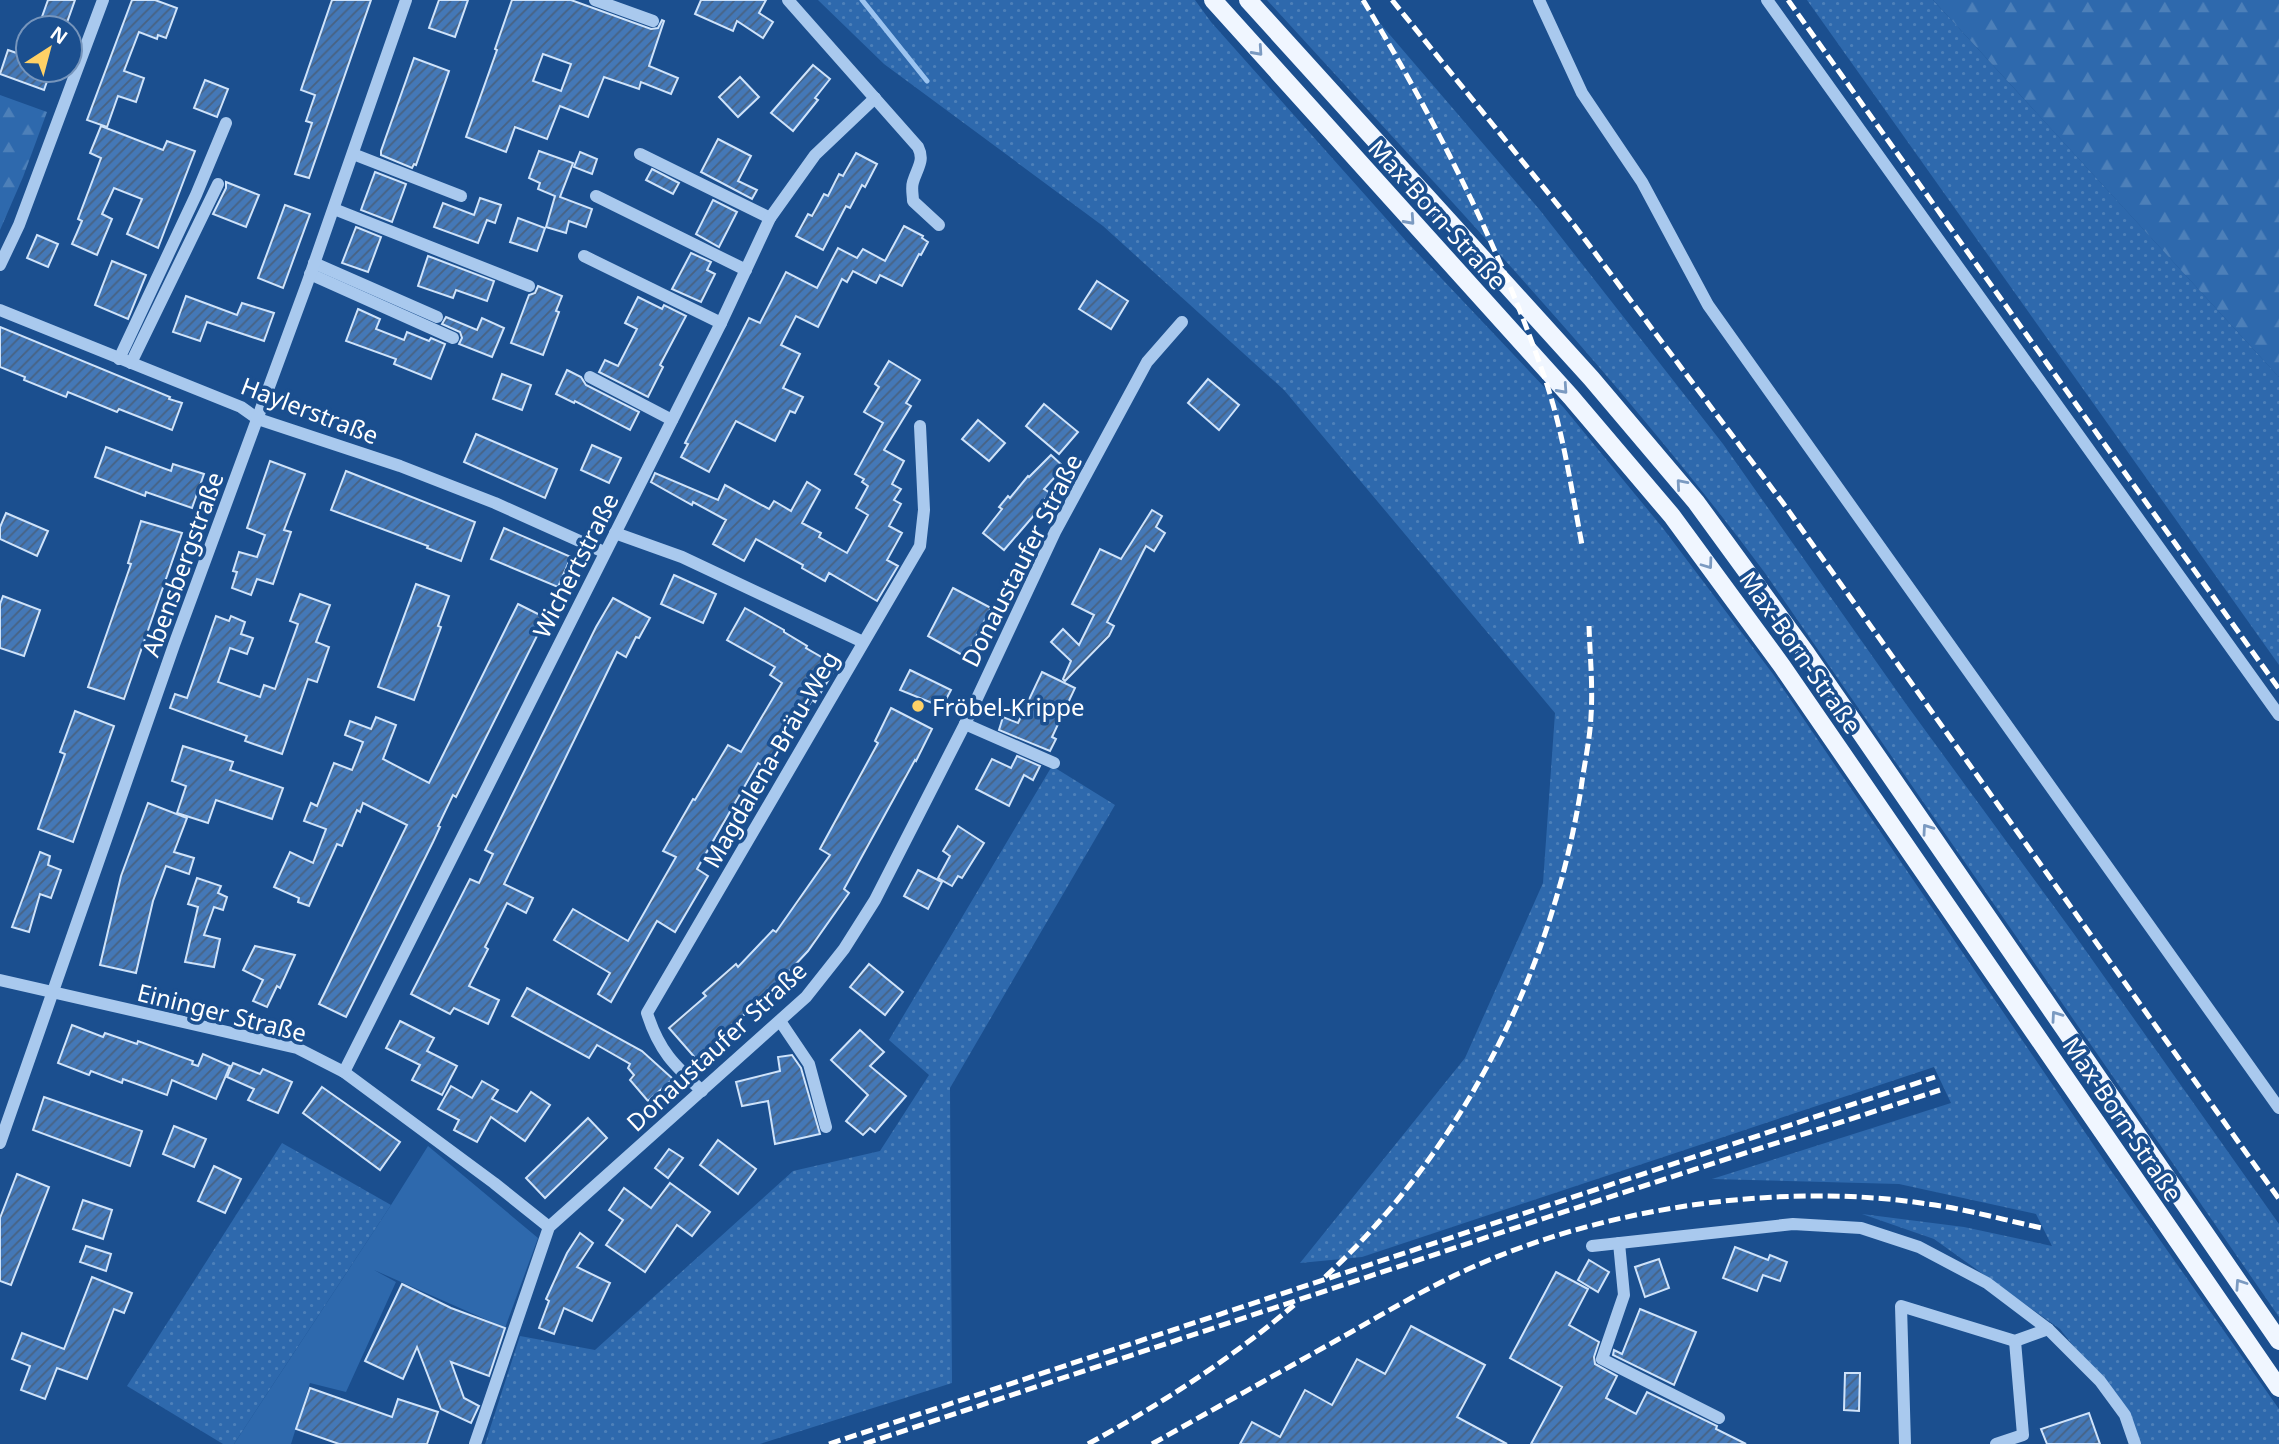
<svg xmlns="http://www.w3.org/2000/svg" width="2279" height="1444" viewBox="0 0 2279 1444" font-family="'Noto Sans',sans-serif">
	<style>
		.grass { fill: url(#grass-dots) }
		.forest { fill: url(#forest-firs) }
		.garden { fill: #2e69ad }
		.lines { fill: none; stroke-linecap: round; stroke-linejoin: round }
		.stream { stroke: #9cc4f0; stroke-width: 5 }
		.building { fill: url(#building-hatch); stroke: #cfe3fa; stroke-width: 2; fill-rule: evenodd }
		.minor { stroke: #a9c9ee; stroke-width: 12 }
		.major { stroke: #f0f6ff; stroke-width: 18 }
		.rail { stroke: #fff; stroke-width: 5; stroke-dasharray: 12 5; stroke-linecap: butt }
		.oneway { stroke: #7b9ac1 }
		.poi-dot { fill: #ffd166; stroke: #1b4f8f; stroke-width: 2.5 }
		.labels { text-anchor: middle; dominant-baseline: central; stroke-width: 7; stroke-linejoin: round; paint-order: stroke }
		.street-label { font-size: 24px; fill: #fff; stroke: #1b4f8f }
		.poi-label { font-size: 24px; fill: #fff; stroke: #1b4f8f; text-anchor: start }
	</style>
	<defs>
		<pattern id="grass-dots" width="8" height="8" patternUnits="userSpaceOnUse" patternTransform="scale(1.75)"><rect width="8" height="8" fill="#2e69ad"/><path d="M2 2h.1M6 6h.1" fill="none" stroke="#4d80b9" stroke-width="1.8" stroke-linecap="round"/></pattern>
		<pattern id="forest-firs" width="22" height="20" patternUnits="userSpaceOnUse" patternTransform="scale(1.75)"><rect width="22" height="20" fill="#2e69ad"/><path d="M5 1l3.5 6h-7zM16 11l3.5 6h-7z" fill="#4d80b9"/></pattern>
		<pattern id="building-hatch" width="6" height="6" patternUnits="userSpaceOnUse" patternTransform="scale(1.75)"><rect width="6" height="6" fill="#4478b7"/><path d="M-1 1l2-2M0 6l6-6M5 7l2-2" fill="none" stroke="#486282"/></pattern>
	</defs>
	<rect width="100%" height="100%" fill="#1b4f8f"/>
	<g class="grass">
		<polygon points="818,0 1195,0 1211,22 1407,242 1564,408 1662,527 1773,674 2112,1172 2279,1409 2279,1444 2135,1444 2123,1409 2060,1329 1934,1239 1862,1214 1964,1227 2052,1246 2036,1214 1899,1184 1712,1179 1951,1103 1934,1067 1362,1257 1300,1263 1465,1058 1543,883 1555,713 1284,390 1103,226 884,64"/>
		<path d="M1267,0H1360L1539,209L1723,444L1906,704L2074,934L2279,1224V1317L1765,573C1614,370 1437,187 1267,0Z"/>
		<polygon points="1807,0 1933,0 2279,377 2279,665"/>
		<polygon points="1052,766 1115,805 950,1088 952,1383 760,1444 485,1444 520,1336 595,1350 793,1171 880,1151 929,1075 889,1040"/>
		<polygon points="282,1143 391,1205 234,1444 223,1444 127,1386"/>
	</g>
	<g class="forest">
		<polygon points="1933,0 2279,0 2279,377 2277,375"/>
		<polygon points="0,95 47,112 23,177 0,230"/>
	</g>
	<polygon class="garden" points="428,1146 538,1238 505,1328 374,1270 396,1282 346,1392 310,1383 291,1444 234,1444 391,1205"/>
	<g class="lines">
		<polyline class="stream" points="862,0 927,81"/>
	</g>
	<g class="building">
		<polygon points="48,0 75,0 65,28 38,28"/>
		<polygon points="132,0 155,0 177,8 166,38 158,35 157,39 139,32 124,71 144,78 136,102 118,96 107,127 87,120"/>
		<polygon points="332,0 371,0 309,178 295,174 312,123 306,121 315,95 301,90"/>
		<polygon points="439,0 468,0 455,37 429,28"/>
		<path d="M512,0H571L651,29L658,28L662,20L664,21L649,66L678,78L671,94L641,82L639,89L604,77L588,117L560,106L547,139L515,127L506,152L466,137L497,50L495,49ZM543,54L571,64L561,91L533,81Z"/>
		<polygon points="701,0 766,0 759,13 773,22 763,38 737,21 733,31 695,14"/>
		<polygon points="8,50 28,57 28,70 51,70 44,90 0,74"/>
		<polygon points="414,58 449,71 416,165 414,164 412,168 381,155 381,151"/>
		<polygon points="813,65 830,79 815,98 818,100 793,131 771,113"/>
		<polygon points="740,77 759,97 738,117 719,97"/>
		<polygon points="205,80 228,89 217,117 194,108"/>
		<polygon points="101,126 163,150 167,141 195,151 158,248 127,234 142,199 114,188 102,214 112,219 97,255 72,244 82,221 78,219 101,158 90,153"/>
		<polygon points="718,139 751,156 738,181 757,190 752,199 701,172"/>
		<polygon points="539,151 573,163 560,197 592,209 586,227 569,221 566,233 546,227 555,196 538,189 540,183 529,178"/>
		<polygon points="580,152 597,159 592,174 574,167"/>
		<polygon points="856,153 877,164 865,187 862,185 850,208 846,206 823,250 796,236 808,214 812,216 824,194 828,196 839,174 843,176"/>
		<polygon points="652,169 679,183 673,194 646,180"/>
		<polygon points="375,172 406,184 392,222 361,210"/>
		<polygon points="226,182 259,195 246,227 213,214 226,188"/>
		<polygon points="480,198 501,205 495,223 487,220 478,243 434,227 443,203 474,215"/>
		<polygon points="713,200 737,212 719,247 696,234"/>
		<polygon points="285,205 310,214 283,288 258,278"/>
		<polygon points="518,218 545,228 537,251 510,242"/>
		<polygon points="904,226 923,236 922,238 928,242 921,255 919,254 902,286 880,275 876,283 853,271 847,282 842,279 818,327 796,316 781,345 800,354 783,388 803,397 795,413 790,411 775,441 736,421 709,472 681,457 688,444 685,443 749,318 760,323 786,272 817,288 838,248 857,258 863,249 885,261"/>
		<polygon points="356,227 381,237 368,272 342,263"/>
		<polygon points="37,235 58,244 48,267 27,258"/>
		<polygon points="691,253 711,262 707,270 715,274 701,302 672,289"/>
		<polygon points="428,256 494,281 487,301 456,290 453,298 418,286"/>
		<polygon points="112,261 146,275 128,319 95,305"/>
		<polygon points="1097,281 1128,301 1111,329 1079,309"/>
		<polygon points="538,286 562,296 556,311 559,312 543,355 511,343 529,295 535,293"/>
		<polygon points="186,296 237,315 242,303 274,313 264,341 207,322 200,341 173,332"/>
		<polygon points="638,297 662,309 664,305 686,316 660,365 663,367 648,397 599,372 605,360 618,366 637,329 625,323"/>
		<polygon points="358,309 380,319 376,329 404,340 407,332 429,341 431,338 445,344 431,379 394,364 396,359 346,341"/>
		<polygon points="446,317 477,330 482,318 504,328 492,357 459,344 462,338 460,332 442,324"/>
		<polygon points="0,327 170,397 169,399 182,403 172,430 119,409 117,412 68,392 66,397 24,380 25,377 0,367"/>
		<polygon points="889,361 920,380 906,403 911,406 884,450 904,461 892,484 901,489 894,500 901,504 889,526 902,533 887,560 898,566 877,601 829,573 825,581 802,568 803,565 756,539 744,561 713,544 726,520 693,502 692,505 651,482 655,473 718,500 725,485 769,509 774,501 791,511 807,482 820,490 802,523 821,533 819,537 847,553 868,515 856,508 868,486 862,482 864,479 855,474 883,423 864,412 879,387 875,384"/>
		<polygon points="567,370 581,377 586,385 639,412 630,430 575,401 574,403 556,394"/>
		<polygon points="502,374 531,385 522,410 493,399"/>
		<polygon points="1208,379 1239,405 1219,430 1188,403"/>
		<polygon points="1044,404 1078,432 1059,454 1026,426"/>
		<polygon points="978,420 1005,443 989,461 962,439"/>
		<polygon points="476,434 557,469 545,498 464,462"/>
		<polygon points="592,445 621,458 609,483 581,470"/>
		<polygon points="106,447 171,471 173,464 204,474 192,508 146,492 145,496 95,477"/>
		<polygon points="1051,455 1064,467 1044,489 1050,493 1041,504 1042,506 1004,550 983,533 1002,509 999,507 1008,496 1010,498 1028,476 1029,477"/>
		<polygon points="270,461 305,474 284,530 291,532 273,584 257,579 251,595 232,588 237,572 233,571 239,552 257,557 265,535 247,528"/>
		<polygon points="346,471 475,522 461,561 427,548 428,546 331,510"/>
		<polygon points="1152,510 1162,516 1156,527 1165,533 1154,551 1146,546 1107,622 1114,626 1109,636 1065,681 1063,679 1071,661 1051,642 1063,629 1079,645 1094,615 1072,604 1100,549 1121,559"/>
		<polygon points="6,513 48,531 37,556 0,539 0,527"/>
		<polygon points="141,521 182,533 124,699 88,687 131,564 128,563"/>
		<polygon points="504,528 571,557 558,587 491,559"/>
		<polygon points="674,575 716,594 703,623 661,604"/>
		<polygon points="416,584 449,596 438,626 441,627 414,700 378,687"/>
		<polygon points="953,588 991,608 966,657 928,636"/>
		<polygon points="300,594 330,605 316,642 329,647 317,682 308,679 282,754 245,741 247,736 170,708 175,694 187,698 216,616 229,621 231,616 245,622 241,634 253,638 247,654 230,648 218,682 260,697 264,685 275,689 298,624 290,621"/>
		<polygon points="3,596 40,610 24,656 0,648 0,604"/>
		<polygon points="613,598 650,618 639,638 636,637 626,657 617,652 504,884 533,898 526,913 507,903 485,947 488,949 469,986 499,1000 488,1024 454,1008 450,1014 411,994 470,879 479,883 493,854 485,850 596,627"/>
		<polygon points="518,604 546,618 456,797 453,795 438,826 440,827 433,842 346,1017 319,1004 407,825 363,803 360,812 357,810 342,846 337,844 309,906 298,902 299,898 274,887 290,852 313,863 326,829 304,821 311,803 317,806 334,763 352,770 363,742 345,735 350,721 371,729 376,717 396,725 383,759 429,783"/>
		<polygon points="745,608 784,630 784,632 807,646 806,648 837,666 815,702 812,700 770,770 758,763 697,869 708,876 675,932 657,921 611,1002 598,994 610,973 554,940 573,909 628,941 676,857 663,851 693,799 695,800 728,745 741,752 782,683 770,675 775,667 727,640"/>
		<polygon points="910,670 951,690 942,707 900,690"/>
		<polygon points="1042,672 1075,688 1052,737 1056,739 1050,751 999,730 1003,717 1018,723"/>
		<polygon points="891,708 932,729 916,761 915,760 844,889 849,893 808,951 764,998 718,1037 721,1040 697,1060 669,1028 706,996 703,993 736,964 738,967 773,930 776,932 830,855 820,849 878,743 875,741"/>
		<polygon points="75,711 114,726 73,842 38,829 65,754 60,752"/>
		<polygon points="183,746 233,762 230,770 283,788 272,819 216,800 208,823 177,813 186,786 172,781"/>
		<polygon points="1017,756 1040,766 1033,780 1024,775 1009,806 976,789 992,759 1011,768"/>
		<polygon points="148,803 187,818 174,852 194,858 189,874 166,866 153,901 136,973 100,965 121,876"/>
		<polygon points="958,826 984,843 962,878 958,876 952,886 938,878 950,856 943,851"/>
		<polygon points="40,852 50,856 48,865 61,870 51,898 40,894 29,932 12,927"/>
		<polygon points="918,870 942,882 928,909 904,896"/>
		<polygon points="197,878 221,886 218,893 227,897 223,910 214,907 204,935 220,939 214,967 185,962 198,907 188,904"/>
		<polygon points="255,946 295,955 280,988 277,986 267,1007 253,1001 263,980 243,970"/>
		<polygon points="869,964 903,992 885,1015 850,987"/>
		<polygon points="527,988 642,1051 673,1079 648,1101 630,1080 634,1075 628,1068 630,1064 597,1045 589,1058 512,1016"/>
		<polygon points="400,1021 434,1038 427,1051 457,1066 442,1095 412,1080 420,1065 386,1048"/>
		<polygon points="72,1025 103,1037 105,1033 137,1044 138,1041 193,1061 192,1064 198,1066 203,1054 230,1066 216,1099 172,1080 167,1095 123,1079 122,1083 91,1071 89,1075 58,1063"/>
		<polygon points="860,1030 884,1052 870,1066 906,1096 875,1132 870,1128 863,1135 846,1121 868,1095 831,1060"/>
		<polygon points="792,1055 801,1068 820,1134 775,1144 768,1101 742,1106 736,1082 780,1071 778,1057"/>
		<polygon points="233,1063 260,1074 263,1069 292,1082 278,1113 248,1100 254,1089 227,1077"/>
		<polygon points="482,1081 498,1090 492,1099 517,1112 531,1092 550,1105 525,1141 491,1117 477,1142 454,1130 459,1120 438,1109 451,1086 472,1098"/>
		<polygon points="322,1087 400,1142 380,1170 303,1113"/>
		<polygon points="44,1097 142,1131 130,1166 33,1130"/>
		<polygon points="588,1118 607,1138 545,1198 526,1178"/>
		<polygon points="174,1126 206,1139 194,1167 163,1154"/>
		<polygon points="718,1140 756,1169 738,1194 700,1165"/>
		<polygon points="669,1149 683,1158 668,1178 655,1168"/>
		<polygon points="214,1166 241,1179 225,1213 198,1201"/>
		<polygon points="17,1174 49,1187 11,1285 0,1281 0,1218"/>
		<polygon points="670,1183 710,1212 692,1236 677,1225 645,1272 606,1245 623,1220 609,1210 624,1188 651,1208"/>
		<polygon points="83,1200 112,1210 103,1239 73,1229"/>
		<polygon points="580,1233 593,1243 577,1267 610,1283 592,1321 564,1308 554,1334 539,1328 549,1301 546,1299 567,1253"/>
		<polygon points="86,1246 111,1254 106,1271 80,1262"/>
		<polygon points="1735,1247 1768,1260 1770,1255 1787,1262 1780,1281 1763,1275 1757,1291 1723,1278"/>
		<polygon points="1659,1259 1669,1288 1645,1297 1635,1267"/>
		<polygon points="1589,1260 1609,1272 1598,1292 1578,1280"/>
		<polygon points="1556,1272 1588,1289 1569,1325 1599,1342 1594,1357 1595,1364 1617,1376 1606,1398 1636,1414 1647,1392 1717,1426 1716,1429 1746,1444 1531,1444 1562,1387 1510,1358"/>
		<polygon points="92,1277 132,1293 124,1313 114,1309 87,1379 57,1368 45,1399 21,1390 30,1366 12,1359 22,1333 64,1349"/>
		<polygon points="402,1284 451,1308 505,1328 489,1376 451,1362 464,1398 479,1406 471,1423 441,1409 417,1347 403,1379 365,1361"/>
		<polygon points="1640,1309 1696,1332 1674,1385 1613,1355 1614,1350 1622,1354"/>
		<polygon points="1411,1326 1485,1365 1457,1417 1507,1444 1240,1444 1252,1422 1280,1437 1305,1390 1332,1405 1357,1359 1385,1374"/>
		<polygon points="1845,1373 1860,1373 1859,1411 1844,1410"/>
		<polygon points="310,1388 392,1417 398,1399 438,1412 427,1444 339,1444 296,1429"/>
		<polygon points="2089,1413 2100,1444 2047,1444 2041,1429"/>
	</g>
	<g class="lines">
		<g class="minor">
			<polyline points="595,0 653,21"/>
			<path d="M788,0L918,147C925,161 917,168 913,182C911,188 913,195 913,201L939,225"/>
			<polyline points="1539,0 1582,93 1642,182 1708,305 2279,1108"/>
			<polyline points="1767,0 2279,715"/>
			<polyline points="353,154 461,196"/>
			<polyline points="640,154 770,218"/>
			<polyline points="596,196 746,270"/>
			<polyline points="334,209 529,286"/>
			<polyline points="584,256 721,323"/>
			<polyline points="314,263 437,317"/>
			<polyline points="0,265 19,225 103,0"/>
			<polyline points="310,274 453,338"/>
			<polyline points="0,310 241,407 258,419 400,466 495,503 604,552"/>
			<polyline points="119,359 196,195 226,123"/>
			<polyline points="131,363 218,184"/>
			<polyline points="590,377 672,420"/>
			<polyline points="615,533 682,557 863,642"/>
			<polyline points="965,724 1054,763"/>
			<polyline points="0,980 297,1048 344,1072 494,1183 549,1227"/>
			<polyline points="780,1021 809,1064 826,1127"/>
			<polyline points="344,1072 721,323 770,218 815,155 875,98"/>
			<path d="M702,1091C674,1065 659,1051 647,1013L920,546L924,510L920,426"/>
			<polyline points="0,1143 174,645 308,281 406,0"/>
			<polyline points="1619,1243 1624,1295 1602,1359 1719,1418"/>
			<polyline points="1592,1246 1793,1224 1861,1228 1919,1247 1987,1283 2048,1329 2100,1381 2125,1415 2135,1444"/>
			<polyline points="475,1444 549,1227 806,997 844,949 875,900 965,724 1055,532 1147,362 1182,322"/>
			<polyline points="1905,1444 1901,1306 2015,1341 2048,1329"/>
			<polyline points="1996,1444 2023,1435 2015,1341"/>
		</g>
		<g class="major">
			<polyline points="1213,0 1571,397 1672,516 1782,666 2279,1388"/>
			<polyline points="1248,0 1591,378 1696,502 1806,653 2279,1341"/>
		</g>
		<g class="rail">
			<path d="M1363,0C1434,118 1498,243 1543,373C1563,429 1571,487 1582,545"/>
			<polyline points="1392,0 1574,225 1783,503 2279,1199"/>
			<polyline points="1788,0 2279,689"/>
			<path d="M1325,1277C1463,1149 1551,974 1581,789C1584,765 1590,740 1591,716C1593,686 1590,656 1589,626"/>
			<polyline points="829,1444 1935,1077"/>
			<polyline points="864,1444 1548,1217 1940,1090"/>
			<path d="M1088,1444C1161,1404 1231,1359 1294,1305"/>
			<path d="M1152,1444C1214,1409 1275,1375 1337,1340C1378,1317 1419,1292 1462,1272C1598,1208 1779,1181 1928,1204C1966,1209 2004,1220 2042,1228"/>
		</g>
	</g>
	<defs><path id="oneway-chevron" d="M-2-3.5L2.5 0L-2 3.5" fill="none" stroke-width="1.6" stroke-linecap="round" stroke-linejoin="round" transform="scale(1.75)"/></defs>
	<g class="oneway">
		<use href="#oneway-chevron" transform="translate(1258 51) rotate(48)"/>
		<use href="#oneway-chevron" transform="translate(1410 220) rotate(48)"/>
		<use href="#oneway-chevron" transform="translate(1563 389) rotate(48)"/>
		<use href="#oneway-chevron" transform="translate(1681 484) rotate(-131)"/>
		<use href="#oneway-chevron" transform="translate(1708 564) rotate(54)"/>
		<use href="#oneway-chevron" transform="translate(1927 829) rotate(-125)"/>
		<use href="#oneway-chevron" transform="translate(2056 1016) rotate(-125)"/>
		<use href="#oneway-chevron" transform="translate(2240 1284) rotate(-124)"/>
	</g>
	<circle class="poi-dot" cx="918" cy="706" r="7"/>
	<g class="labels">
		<g class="street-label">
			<text transform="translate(1438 214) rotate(48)">Max-Born-Straße</text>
			<text transform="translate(310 410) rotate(21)">Haylerstraße</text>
			<text transform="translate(1021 560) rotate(-63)">Donaustaufer Straße</text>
			<text transform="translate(182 564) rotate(-70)">Abensbergstraße</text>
			<text transform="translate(575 565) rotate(-63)">Wichertstraße</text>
			<text transform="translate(1801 652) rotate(55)">Max-Born-Straße</text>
			<text transform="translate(770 759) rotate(-60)">Magdalena-Bräu-Weg</text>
			<text transform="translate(222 1012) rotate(14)">Eininger Straße</text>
			<text transform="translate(716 1046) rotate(-43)">Donaustaufer Straße</text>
			<text transform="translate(2123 1119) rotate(56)">Max-Born-Straße</text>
		</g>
		<g class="poi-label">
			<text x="932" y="706">Fröbel-Krippe</text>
		</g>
	</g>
	<g transform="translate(49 49) rotate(36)"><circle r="33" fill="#1b4f8f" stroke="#7695bc" stroke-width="2"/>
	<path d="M0-5L12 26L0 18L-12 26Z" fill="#ffd166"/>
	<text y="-10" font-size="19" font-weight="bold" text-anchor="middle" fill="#ffffff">N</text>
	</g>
</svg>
